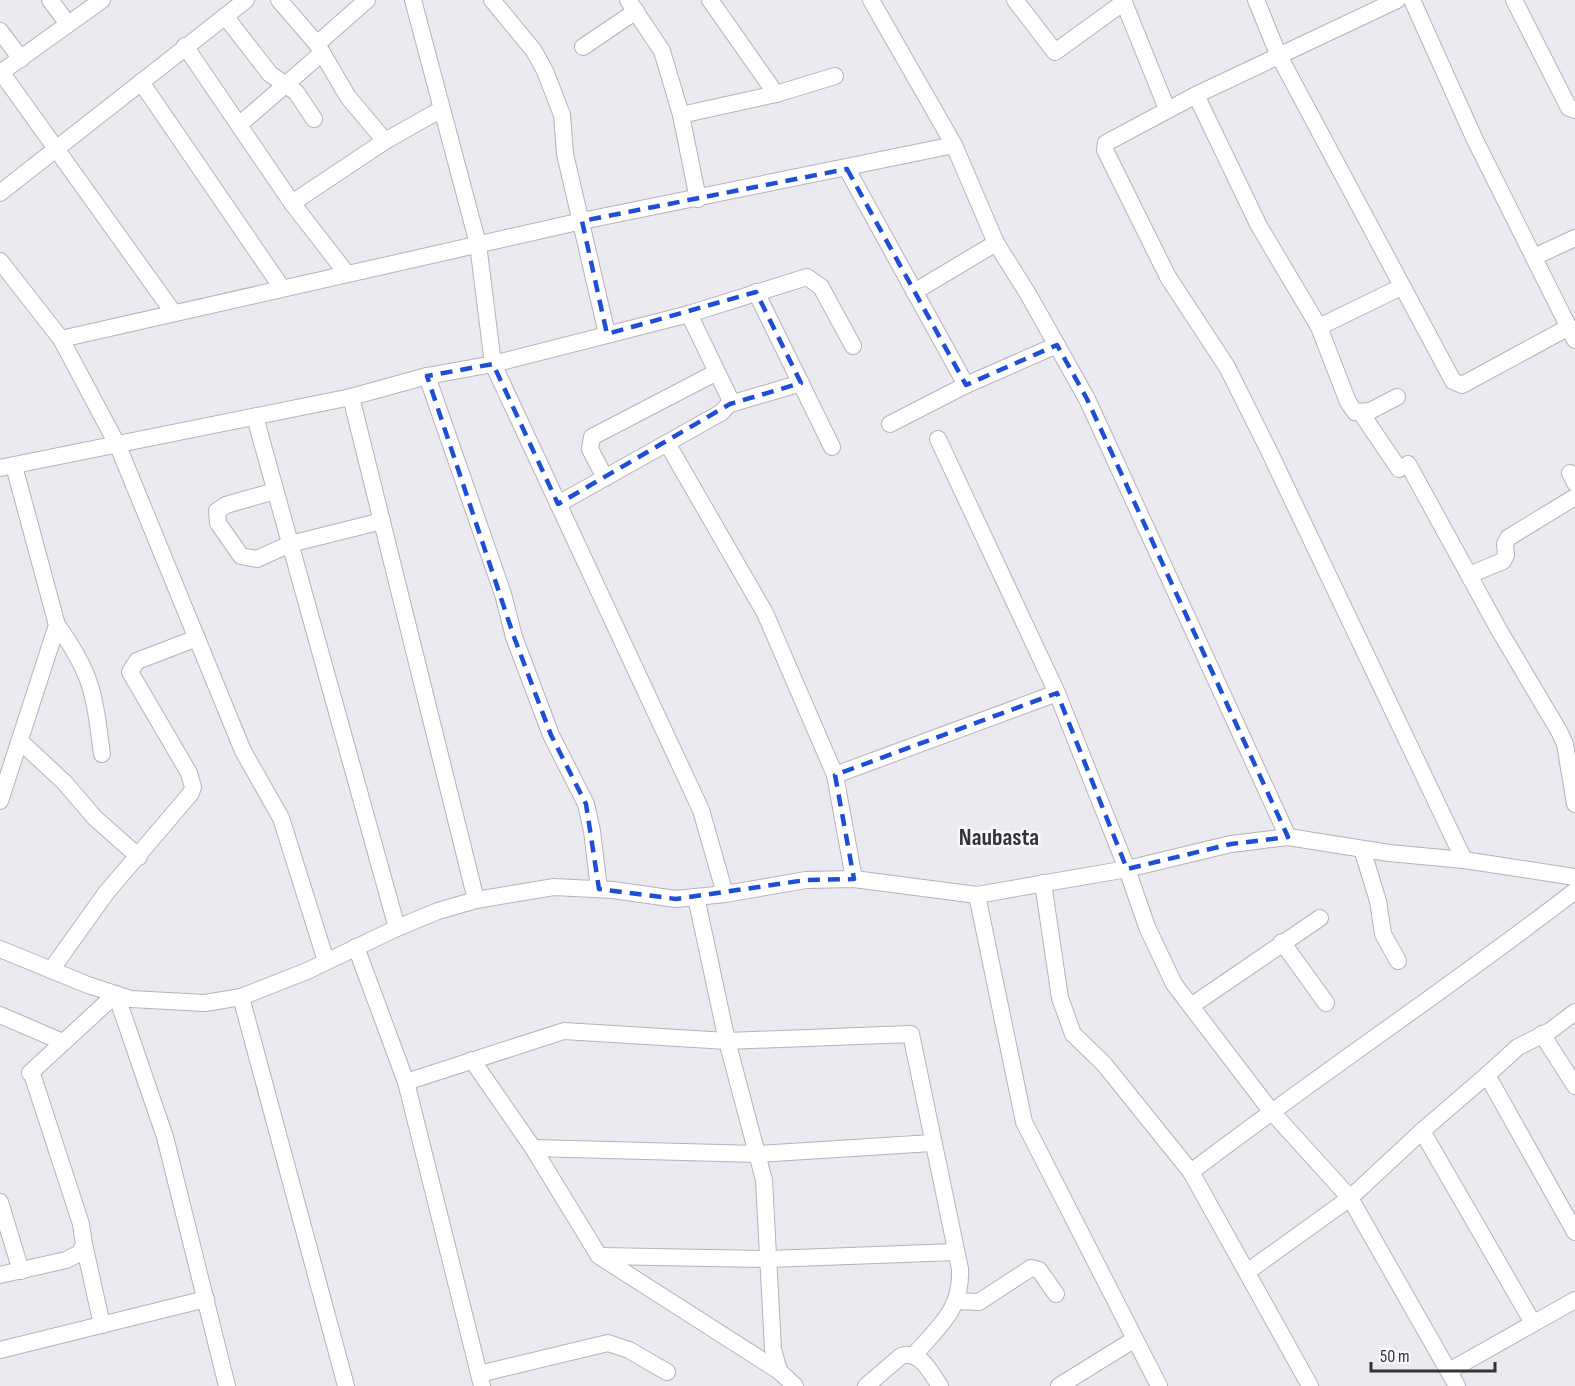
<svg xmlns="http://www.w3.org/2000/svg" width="1575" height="1386" viewBox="0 0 1575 1386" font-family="'Sofia Sans Condensed',sans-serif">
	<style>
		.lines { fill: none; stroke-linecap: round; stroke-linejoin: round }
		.minor-casing { stroke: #b4b3b8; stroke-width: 18 }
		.minor { stroke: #fff; stroke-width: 16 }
		.marked { fill: none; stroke: #1d4ed8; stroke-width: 4.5; stroke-dasharray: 12 8; stroke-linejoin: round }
		.labels { text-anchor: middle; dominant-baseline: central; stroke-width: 5; stroke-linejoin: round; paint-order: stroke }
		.district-label { font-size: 24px; font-weight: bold; fill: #333335; stroke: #f8f8fd }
	</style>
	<rect width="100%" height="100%" fill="#ebeaf0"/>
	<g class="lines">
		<defs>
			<g id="minor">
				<polyline points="50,0 68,24"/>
				<polyline points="279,0 317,44 348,97 385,141"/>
				<polyline points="413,0 478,244 493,364 701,810 725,894"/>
				<polyline points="492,0 534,51 545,71 562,115 565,154 607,334"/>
				<polyline points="628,0 662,51 681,115 698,199"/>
				<polyline points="710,0 776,94"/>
				<polyline points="871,0 954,145 996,243 1028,294 1087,399 1288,837"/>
				<polyline points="1015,0 1055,52 1124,2"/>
				<polyline points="1123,0 1167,109"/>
				<polyline points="1256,0 1278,54 1453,381 1462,385 1569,327"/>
				<polyline points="1397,0 1196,95 1106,143 1105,150 1168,277 1227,367 1269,451 1464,860"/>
				<polyline points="1412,0 1475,140 1575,340"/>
				<polyline points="1514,0 1569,108 1575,110"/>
				<polyline points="225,16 270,74 296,92 314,119"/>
				<polyline points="0,31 21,59"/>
				<polyline points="317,44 367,0"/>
				<polyline points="185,46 292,203 347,274"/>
				<polyline points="583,47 636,11"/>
				<polyline points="1,72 173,312"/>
				<polyline points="0,73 102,0"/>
				<polyline points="141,82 282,288"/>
				<polyline points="1196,95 1259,226 1319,327 1401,287"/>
				<polyline points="681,115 776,94 835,76"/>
				<polyline points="239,125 322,53"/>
				<polyline points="847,169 966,385"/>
				<polyline points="0,193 246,0"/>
				<polyline points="292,203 385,141 440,110"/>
				<polyline points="1534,257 1575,238"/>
				<polyline points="0,261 61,339 118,446 243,751 281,818 326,961"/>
				<polyline points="756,292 832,447"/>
				<polyline points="914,292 996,243"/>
				<polyline points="689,314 731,401 722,412 667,443 765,613 835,775 854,879"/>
				<polyline points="1319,327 1348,402 1355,412 1370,411 1397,397"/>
				<polyline points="61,339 582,221 954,145"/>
				<polyline points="427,376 503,594 514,637 551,735 586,804 592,831 599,889"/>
				<polyline points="351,397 476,900"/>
				<polyline points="730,404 801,383"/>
				<polyline points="1361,413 1399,469"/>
				<polyline points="255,417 397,928"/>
				<polyline points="890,424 966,385 1057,345"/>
				<polyline points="938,439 1057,693 1127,869 1147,927 1174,984 1271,1111 1350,1198 1457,1386"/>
				<polyline points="1408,464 1499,630 1559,731 1565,744 1575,804"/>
				<polyline points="0,468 351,397 427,376 493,364 689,314 807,277 821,287 853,346"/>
				<polyline points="1570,473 1575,483"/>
				<polyline points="605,478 590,449 592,437 715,373"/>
				<polyline points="275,491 226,505 217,511 218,523 241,556 257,559 290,544 382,521"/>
				<polyline points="558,504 667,443"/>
				<polyline points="1469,575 1503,561 1506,555 1505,544 1508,538 1575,497"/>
				<path d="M57,625C93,675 94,694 102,754"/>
				<polyline points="20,741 64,782 95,818 139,857"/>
				<polyline points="835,775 1057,693"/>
				<polyline points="0,801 57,625 14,466"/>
				<polyline points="1362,849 1378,901 1383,934 1398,961"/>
				<polyline points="1043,883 1060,998 1073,1034 1104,1064 1191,1172 1310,1386"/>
				<polyline points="977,895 1024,1122 1159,1386"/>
				<polyline points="696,897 727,1041 764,1180 773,1349 779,1371 795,1386"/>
				<polyline points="1282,942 1326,1003"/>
				<polyline points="356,947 406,1082"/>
				<polyline points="0,949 88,985 131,999 205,1003 241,997 307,971 397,928 438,911 476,900 554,887 613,890 676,899 725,894 806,880 854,879 977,895 1127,869 1231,844 1288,837 1389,853 1464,860 1575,877"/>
				<polyline points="51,970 106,893 191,793 193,787 189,773 130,672 137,661 197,638"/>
				<polyline points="241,997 346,1386"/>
				<polyline points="1191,1006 1320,918"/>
				<polyline points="0,1015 58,1040"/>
				<polyline points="1542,1034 1575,1086"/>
				<polyline points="472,1060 533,1148 599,1256 779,1371"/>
				<polyline points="30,1073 116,994 165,1137 227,1386"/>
				<polyline points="1487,1075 1518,1047 1550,1031 1575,1012"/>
				<polyline points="1422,1131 1533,1323"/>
				<polyline points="533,1148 758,1154 932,1143"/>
				<path d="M1191,1172C1317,1076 1449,988 1575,891"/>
				<polyline points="0,1202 21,1271"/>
				<polyline points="84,1244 102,1325"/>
				<polyline points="600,1256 769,1259 956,1252"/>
				<polyline points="1247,1272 1350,1198 1422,1131 1487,1075 1575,1232"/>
				<polyline points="0,1275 66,1260 80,1253 84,1244 81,1224 33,1077"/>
				<polyline points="957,1301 979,1302 1031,1268 1039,1270 1056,1294"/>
				<polyline points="0,1350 206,1299"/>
				<polyline points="1449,1371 1575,1300"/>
				<polyline points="479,1374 608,1343 629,1350 667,1372"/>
				<path d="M482,1386L406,1082L564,1031L727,1041L911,1034L960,1269C962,1310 939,1326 914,1355"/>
				<path d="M866,1386L901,1356C921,1350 930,1372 940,1386"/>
				<polyline points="1059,1386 1135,1339"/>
			</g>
		</defs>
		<use href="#minor" class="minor-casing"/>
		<use href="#minor" class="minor"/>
	</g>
	<path class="marked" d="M847,169L966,385L1057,345L1087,399L1288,837L1231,844L1127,869L1057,693L835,775L854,879L806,880L676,899L599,889L586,804L551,735L514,637L427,376L493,364L558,504L730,404L801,383L756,292L607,334L582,221Z"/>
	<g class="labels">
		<g class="district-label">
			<text x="999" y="837">Naubasta</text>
		</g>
	</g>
	<path d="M1371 1362v9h124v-9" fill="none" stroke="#333335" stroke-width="3"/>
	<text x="1380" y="1362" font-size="18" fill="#333335" stroke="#f8f8fd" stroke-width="4.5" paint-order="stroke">50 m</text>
</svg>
